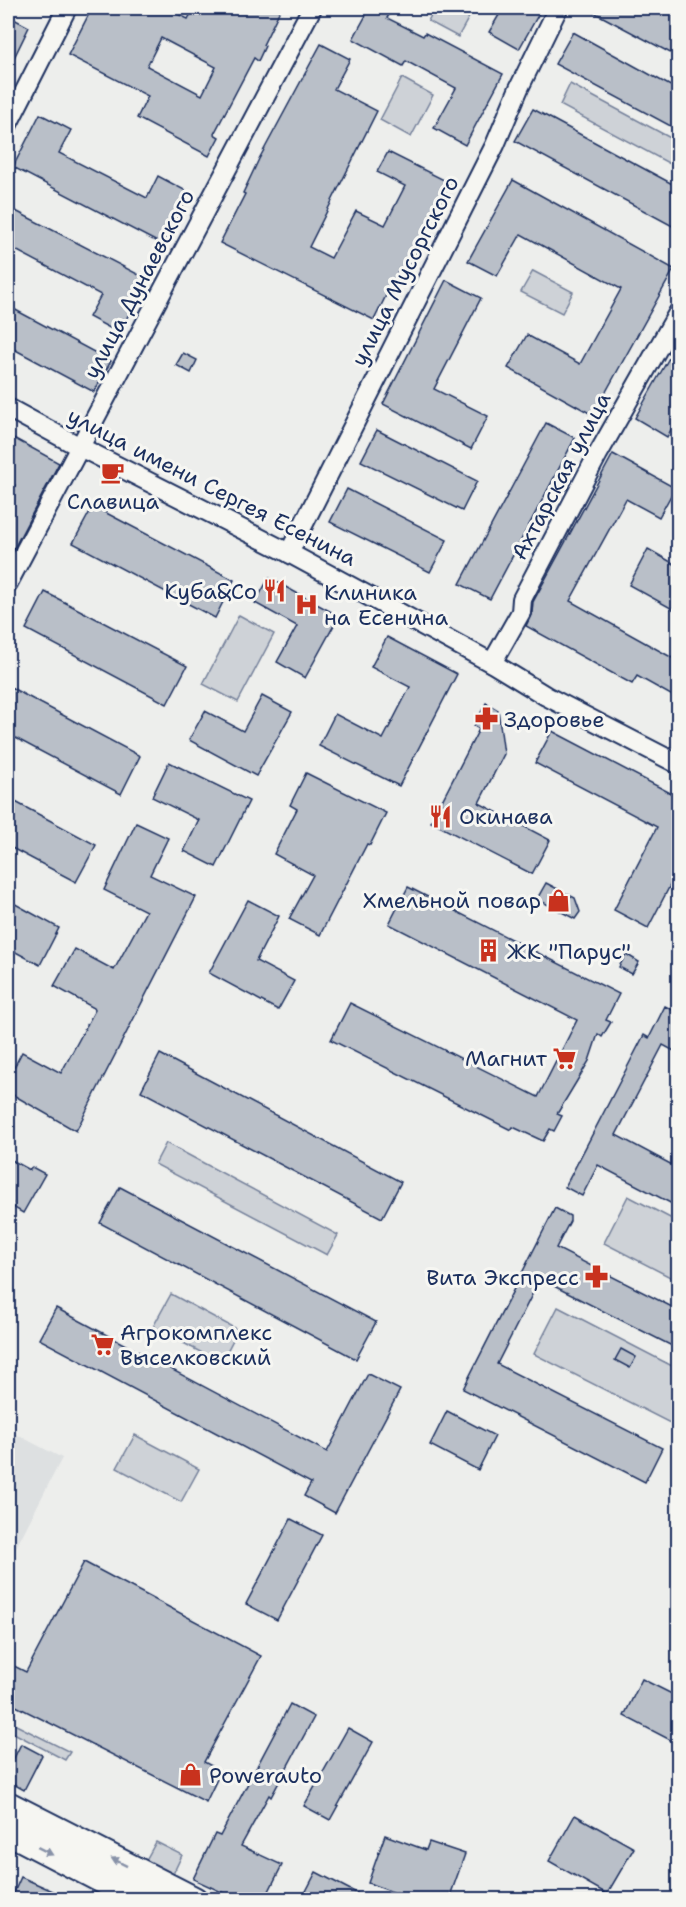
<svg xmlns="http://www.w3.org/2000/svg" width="686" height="1907" viewBox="0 0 686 1907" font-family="'Shantell Sans',sans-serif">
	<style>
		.built { fill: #dde0e1 }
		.green { fill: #ced2d7; stroke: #74809a; stroke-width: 1.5 }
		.building { fill: #b9bfc8; stroke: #1b2f5e; stroke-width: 1.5; fill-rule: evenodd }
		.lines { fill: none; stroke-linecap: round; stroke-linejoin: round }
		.street-casing { stroke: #1b2f5e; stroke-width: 22 }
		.secondary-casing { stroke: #1b2f5e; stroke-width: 30 }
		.street { stroke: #f6f6f2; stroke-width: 18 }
		.secondary { stroke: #f6f6f2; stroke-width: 26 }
		.oneway { fill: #8892a8 }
		.labels { text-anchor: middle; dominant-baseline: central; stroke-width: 6; stroke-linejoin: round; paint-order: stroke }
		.street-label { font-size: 22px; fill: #1b2f5e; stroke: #f6f6f2 }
		.poi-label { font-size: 22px; fill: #1b2f5e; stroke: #f6f6f2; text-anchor: start }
	</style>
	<rect width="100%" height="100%" fill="#edeeec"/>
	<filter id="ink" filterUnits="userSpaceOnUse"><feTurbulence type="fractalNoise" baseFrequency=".0167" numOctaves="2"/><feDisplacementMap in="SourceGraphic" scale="12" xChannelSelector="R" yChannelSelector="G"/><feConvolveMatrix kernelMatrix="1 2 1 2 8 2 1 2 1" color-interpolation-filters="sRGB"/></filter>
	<g filter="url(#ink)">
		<polygon class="built" points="8,1430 62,1458 8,1563"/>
		<g class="green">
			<polygon points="435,8 452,8 469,17 458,37 428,21"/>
			<polygon points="402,78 433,95 411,137 380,120"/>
			<polygon points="570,84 678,142 678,153 672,165 560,105"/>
			<polygon points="533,271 573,292 562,313 521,292"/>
			<polygon points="239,615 274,634 238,702 203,684"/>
			<polygon points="166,1143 338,1235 327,1255 155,1164"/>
			<polygon points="628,1196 678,1222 678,1281 604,1243"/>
			<polygon points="171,1294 238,1330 221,1363 153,1327"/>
			<polygon points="558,1307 678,1369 678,1411 672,1424 534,1354"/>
			<polygon points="135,1435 199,1469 181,1502 117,1468"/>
			<polygon points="8,1721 70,1752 65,1760 8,1730"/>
			<polygon points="156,1842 182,1855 173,1874 146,1860"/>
		</g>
		<g class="building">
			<path d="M92,8H165L188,19L194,8H281L263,45L265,46L258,61L254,58L214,134L219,137L209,156L137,118L148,96L68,55ZM161,38L216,67L202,95L147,66Z"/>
			<polygon points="370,8 393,8 387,18 423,36 425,33 503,74 465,145 434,128 456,88 406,61 403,66 353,39"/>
			<polygon points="503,8 542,8 519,49 489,32"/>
			<polygon points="586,8 668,8 678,13 678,57"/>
			<polygon points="8,16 29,27 8,70"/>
			<polygon points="573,32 678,90 678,130 555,64"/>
			<polygon points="321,44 350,59 334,89 377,111 309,247 331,258 356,211 385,225 405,186 377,172 388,152 450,183 406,272 399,269 374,320 220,243 245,194 243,193 259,159"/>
			<polygon points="533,109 678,187 678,229 515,141"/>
			<polygon points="40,114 71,130 59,153 147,198 158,176 190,193 163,245 13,167"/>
			<polygon points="513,180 674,269 593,415 508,368 527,335 580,364 621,289 521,234 497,276 468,261"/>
			<polygon points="8,207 147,279 119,333 89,317 101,295 8,246"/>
			<polygon points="446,280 481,298 434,389 488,416 471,449 383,404"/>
			<polygon points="8,306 111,361 94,392 8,346"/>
			<polygon points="678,342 678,417 667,437 635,418"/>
			<polygon points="183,353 197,360 191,373 176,365"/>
			<polygon points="546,423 575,438 490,599 460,584"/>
			<polygon points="377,430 477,481 462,511 361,461"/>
			<polygon points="8,435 59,463 12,552 8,550 8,500 15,485 8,481"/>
			<polygon points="613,454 675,488 659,517 626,499 570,601 678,661 678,699 637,676 632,684 526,626 532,613 533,602"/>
			<polygon points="347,489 447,540 430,572 330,522"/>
			<polygon points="93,506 234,580 215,618 73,543"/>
			<polygon points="648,549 678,566 678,612 629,585"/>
			<polygon points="269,578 339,616 305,678 277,662 297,626 255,603"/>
			<polygon points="45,592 187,666 167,704 26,629"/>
			<polygon points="387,637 457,674 399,786 319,746 335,714 383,739 410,687 371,667"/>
			<polygon points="8,686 140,756 121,794 8,734"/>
			<polygon points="262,696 292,712 256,776 189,740 205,711 243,731"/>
			<polygon points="486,703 498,710 504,754 479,803 550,840 532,874 431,822 479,729 474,726"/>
			<polygon points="552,731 678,797 678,870 648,928 614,910 657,827 535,763"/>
			<polygon points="169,762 249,801 216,867 184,851 199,820 152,797"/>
			<polygon points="306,773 386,813 370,845 367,844 320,935 289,919 313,875 274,854 297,809 290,805"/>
			<polygon points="8,798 96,845 76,882 8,846"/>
			<polygon points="136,823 168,838 150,875 196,897 76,1131 8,1092 8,1079 22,1052 61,1073 95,1010 94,1008 54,986 75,949 114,970 146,911 104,890"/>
			<polygon points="546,883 575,898 580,912 575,919 537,899"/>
			<polygon points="408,887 619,994 606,1020 611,1022 602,1037 598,1034 589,1061 557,1114 562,1116 554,1131 550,1129 543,1141 513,1127 511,1130 331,1040 350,1003 538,1097 577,1020 389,924"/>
			<polygon points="8,900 59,928 40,965 8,948"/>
			<polygon points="248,900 279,916 256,961 294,981 278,1010 209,973"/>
			<polygon points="626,954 639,962 632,974 619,967"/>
			<polygon points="665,1006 678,1013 678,1053 663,1045 616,1135 678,1168 678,1207 598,1165 582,1196 565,1187 644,1035 649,1038"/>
			<polygon points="160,1054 401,1182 382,1218 141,1091"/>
			<polygon points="8,1158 30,1170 32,1167 45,1174 23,1213 11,1206 12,1203 8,1201"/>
			<polygon points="120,1187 376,1322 356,1359 100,1223"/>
			<polygon points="555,1208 570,1216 570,1221 556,1248 678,1310 678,1349 540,1279 497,1364 662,1448 645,1482 463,1389"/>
			<polygon points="56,1308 327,1452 368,1374 400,1390 335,1513 304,1496 311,1483 39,1339"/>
			<polygon points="621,1349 636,1357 630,1368 615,1360"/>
			<polygon points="447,1411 495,1436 478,1470 430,1445"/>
			<polygon points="291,1519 322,1535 277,1620 246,1604"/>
			<polygon points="84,1562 261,1656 204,1762 221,1771 206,1802 8,1702 8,1663 26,1672"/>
			<polygon points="642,1679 678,1697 678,1744 624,1716"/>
			<polygon points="290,1704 314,1717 271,1797 269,1795 241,1846 282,1865 265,1899 237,1899 193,1879 215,1834 220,1836"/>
			<polygon points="348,1728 373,1742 330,1820 304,1806"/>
			<polygon points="21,1744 42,1755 24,1790 8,1781 8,1770"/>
			<polygon points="575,1815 634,1848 607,1894 549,1861"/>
			<polygon points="385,1835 426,1850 429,1842 465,1854 449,1899 412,1899 368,1883"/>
			<polygon points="316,1872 368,1899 302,1899"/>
			<polygon points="21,1877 71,1899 11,1899"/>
		</g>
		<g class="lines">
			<defs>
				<g id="street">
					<polyline points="8,124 67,8"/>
					<polyline points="8,408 80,447 289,553 492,663 546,696 678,764"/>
					<polyline points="289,553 495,145 519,88 558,8"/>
					<polyline points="8,583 312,8"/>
					<polyline points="492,663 521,612 522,599 598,454 678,313"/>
				</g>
				<g id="secondary">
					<polyline points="8,1805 194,1900"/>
					<polyline points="8,1831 141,1900"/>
				</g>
			</defs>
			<use href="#street" class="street-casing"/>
			<use href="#secondary" class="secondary-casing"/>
			<use href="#street" class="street"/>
			<use href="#secondary" class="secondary"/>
		</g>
		<defs><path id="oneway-solid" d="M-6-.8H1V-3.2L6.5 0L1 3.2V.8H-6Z" transform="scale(1.5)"/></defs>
		<g class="oneway">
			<use href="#oneway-solid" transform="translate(45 1851) rotate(27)"/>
			<use href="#oneway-solid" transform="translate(119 1862) rotate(-153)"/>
		</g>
	</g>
	<defs>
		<symbol id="cafe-bare" viewBox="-9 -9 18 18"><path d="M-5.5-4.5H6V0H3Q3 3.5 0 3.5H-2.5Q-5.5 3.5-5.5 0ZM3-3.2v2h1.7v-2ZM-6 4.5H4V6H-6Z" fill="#c8321e" stroke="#f6f6f2" stroke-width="2.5" paint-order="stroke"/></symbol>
		<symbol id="restaurant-bare" viewBox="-9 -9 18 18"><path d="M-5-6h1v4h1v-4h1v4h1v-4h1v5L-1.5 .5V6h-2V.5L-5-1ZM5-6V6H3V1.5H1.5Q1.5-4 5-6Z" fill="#c8321e" stroke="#f6f6f2" stroke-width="2.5" paint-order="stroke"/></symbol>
		<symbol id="hospital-bare" viewBox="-9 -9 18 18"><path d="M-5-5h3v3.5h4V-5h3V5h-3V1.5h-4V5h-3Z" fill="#c8321e" stroke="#f6f6f2" stroke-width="2.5" paint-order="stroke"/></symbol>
		<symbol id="pharmacy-bare" viewBox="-9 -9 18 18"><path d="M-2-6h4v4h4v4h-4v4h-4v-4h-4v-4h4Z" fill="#c8321e" stroke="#f6f6f2" stroke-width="2.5" paint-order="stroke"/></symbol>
		<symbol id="shop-bare" viewBox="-9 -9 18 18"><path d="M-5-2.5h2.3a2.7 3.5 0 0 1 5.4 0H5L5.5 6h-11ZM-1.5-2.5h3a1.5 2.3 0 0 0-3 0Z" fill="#c8321e" stroke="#f6f6f2" stroke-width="2.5" paint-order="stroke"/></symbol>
		<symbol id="building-bare" viewBox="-9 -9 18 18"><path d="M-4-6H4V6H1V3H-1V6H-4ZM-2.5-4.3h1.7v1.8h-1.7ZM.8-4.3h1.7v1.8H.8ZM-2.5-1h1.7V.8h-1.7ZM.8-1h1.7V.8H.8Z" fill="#c8321e" stroke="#f6f6f2" stroke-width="2.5" paint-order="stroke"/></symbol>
		<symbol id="supermarket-bare" viewBox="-9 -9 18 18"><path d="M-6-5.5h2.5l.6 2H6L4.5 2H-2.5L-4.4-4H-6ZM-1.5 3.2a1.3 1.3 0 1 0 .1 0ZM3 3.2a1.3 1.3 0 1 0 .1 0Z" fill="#c8321e" stroke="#f6f6f2" stroke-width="2.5" paint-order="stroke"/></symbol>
	</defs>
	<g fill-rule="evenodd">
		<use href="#cafe-bare" x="96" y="456" width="33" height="33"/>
		<use href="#restaurant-bare" x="258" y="574" width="33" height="33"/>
		<use href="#hospital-bare" x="290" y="588" width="33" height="33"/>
		<use href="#pharmacy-bare" x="470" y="702" width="33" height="33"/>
		<use href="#restaurant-bare" x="424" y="800" width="33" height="33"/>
		<use href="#shop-bare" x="542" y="884" width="33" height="33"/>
		<use href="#building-bare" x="472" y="934" width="33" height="33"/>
		<use href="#supermarket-bare" x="548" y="1042" width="33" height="33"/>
		<use href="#pharmacy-bare" x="580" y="1260" width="33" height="33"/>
		<use href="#supermarket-bare" x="86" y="1328" width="33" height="33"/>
		<use href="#shop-bare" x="174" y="1758" width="33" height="33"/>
	</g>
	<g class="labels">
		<g class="street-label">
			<text transform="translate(405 271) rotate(-63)">улица Мусоргского</text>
			<text transform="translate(139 284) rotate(-62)">улица Дунаевского</text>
			<text transform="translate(561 476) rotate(-62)">Ахтарская улица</text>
			<text transform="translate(212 487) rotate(27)">улица имени Сергея Есенина</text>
		</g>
		<g class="poi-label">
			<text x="113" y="501" text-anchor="middle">Славица</text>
			<text x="257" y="591" text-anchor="end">Куба&amp;Co</text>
			<text x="324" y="592">Клиника<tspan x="324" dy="25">на Есенина</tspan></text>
			<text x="504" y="719">Здоровье</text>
			<text x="459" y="816">Окинава</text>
			<text x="541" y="900" text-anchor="end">Хмельной повар</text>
			<text x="507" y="951">ЖК "Парус"</text>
			<text x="547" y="1058" text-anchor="end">Магнит</text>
			<text x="579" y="1277" text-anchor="end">Вита Экспресс</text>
			<text x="120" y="1332">Агрокомплекс<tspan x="120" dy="25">Выселковский</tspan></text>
			<text x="209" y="1775">Powerauto</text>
		</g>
	</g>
	<rect width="686" height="1907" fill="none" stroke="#f6f6f2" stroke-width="30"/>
	<rect x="15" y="15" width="656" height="1877" fill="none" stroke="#1b2f5e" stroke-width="2" filter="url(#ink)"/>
</svg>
